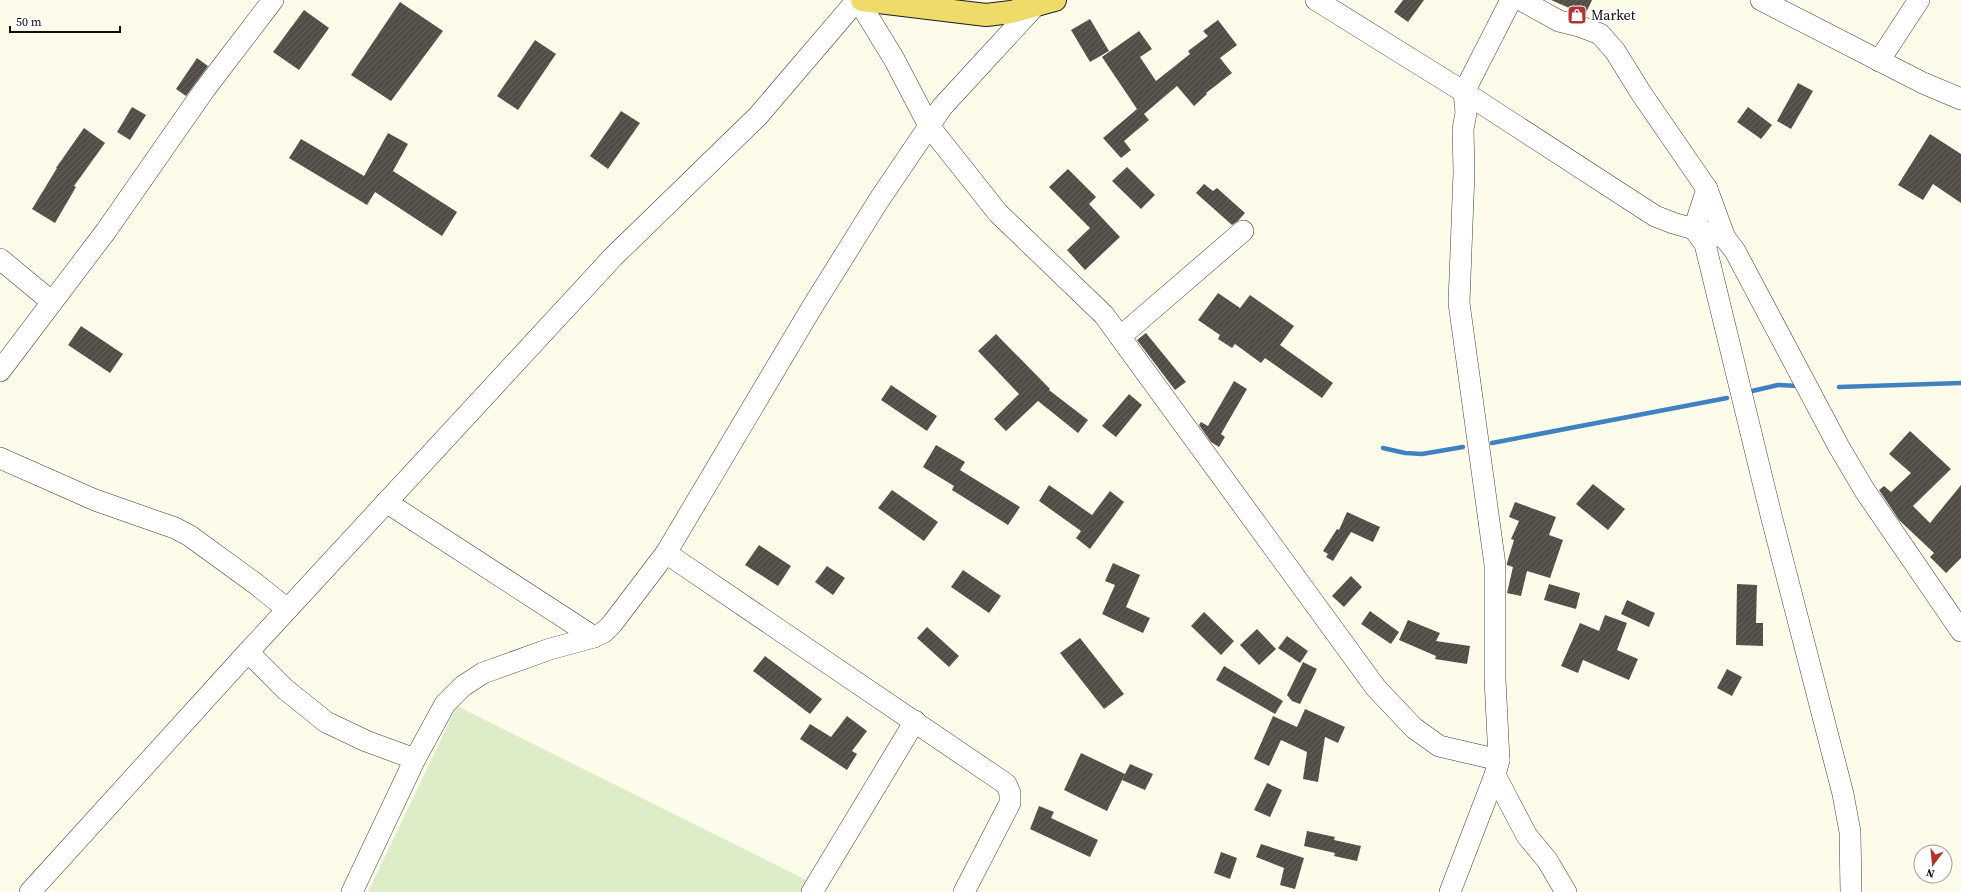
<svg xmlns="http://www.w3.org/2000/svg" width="1961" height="892" viewBox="0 0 1961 892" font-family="'Source Serif 4',serif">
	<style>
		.pitch { fill: #dcedc8 }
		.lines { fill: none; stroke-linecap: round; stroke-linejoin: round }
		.stream { stroke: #4081c2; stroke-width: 4.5 }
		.building { fill: url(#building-hatch) }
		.minor-casing { stroke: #3e3e3e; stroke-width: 22 }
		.major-casing { stroke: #1c1c1c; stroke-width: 24 }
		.minor { stroke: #fff; stroke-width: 21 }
		.major { stroke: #eedb6a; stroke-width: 22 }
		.labels { text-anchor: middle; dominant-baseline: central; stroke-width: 4; stroke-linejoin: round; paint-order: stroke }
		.poi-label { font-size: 14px; fill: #0b0b0b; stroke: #fff; text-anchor: start }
	</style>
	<defs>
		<pattern id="building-hatch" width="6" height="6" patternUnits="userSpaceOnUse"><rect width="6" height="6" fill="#534d48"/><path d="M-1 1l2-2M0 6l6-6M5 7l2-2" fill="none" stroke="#67625e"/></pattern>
	</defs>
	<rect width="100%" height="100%" fill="#fdfceb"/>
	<polygon class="pitch" points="457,706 810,882 806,892 368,892"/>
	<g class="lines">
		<g class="stream">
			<polyline points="1839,387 1961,383"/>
			<polyline points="1752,391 1778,385 1800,386"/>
			<polyline points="1492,443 1727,398"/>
			<polyline points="1383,448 1405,453 1422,454 1463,447"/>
		</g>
	</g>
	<g class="building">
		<polygon points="1403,0 1424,0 1408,22 1394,12"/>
		<polygon points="1551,0 1592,0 1585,15"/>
		<polygon points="400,2 443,31 391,101 351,75"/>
		<polygon points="304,10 329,28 299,70 273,52"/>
		<polygon points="1090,19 1109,51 1090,62 1071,30"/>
		<polygon points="1218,20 1237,45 1220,58 1232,73 1206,93 1207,94 1194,106 1177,86 1144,114 1149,120 1124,141 1131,150 1121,158 1103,138 1137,109 1102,57 1139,31 1152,49 1140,57 1156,81 1190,54 1188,51 1208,36 1203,31"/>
		<polygon points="535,40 556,54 518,110 497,96"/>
		<polygon points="197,58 208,66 186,96 176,89"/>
		<polygon points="1798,83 1813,91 1791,129 1777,121"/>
		<polygon points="132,107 146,115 130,140 117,132"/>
		<polygon points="1748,107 1772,125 1761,139 1737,122"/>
		<polygon points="621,111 640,123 608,169 590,156"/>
		<polygon points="84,128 105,143 74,186 76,187 55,223 32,209 57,168 56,168"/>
		<polygon points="388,133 408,144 393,171 457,212 442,236 375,192 367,205 289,158 301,139 364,176"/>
		<polygon points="1930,134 1961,154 1961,203 1933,184 1923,200 1898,185"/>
		<polygon points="1127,167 1155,195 1141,209 1112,181"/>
		<polygon points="1068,169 1096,197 1089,204 1120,237 1085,270 1067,250 1090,228 1049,187"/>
		<polygon points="1204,184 1213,191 1217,188 1245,213 1238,221 1232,225 1196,193"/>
		<polygon points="1218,293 1240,308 1250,295 1294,326 1280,345 1333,383 1322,398 1265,358 1261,363 1235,344 1232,348 1218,339 1220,335 1198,320"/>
		<polygon points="81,326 123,354 110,373 68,345"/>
		<polygon points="1146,333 1186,382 1175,390 1137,340"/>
		<polygon points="996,334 1050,389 1049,390 1088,420 1078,433 1038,401 1006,431 994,419 1019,394 978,351"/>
		<polygon points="1234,381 1247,389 1221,434 1225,437 1219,447 1211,442 1199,425 1201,422 1208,426"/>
		<polygon points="891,385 937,416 927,431 881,400"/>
		<polygon points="1129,394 1142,405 1116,437 1102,426"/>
		<polygon points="1910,431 1951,469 1913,506 1930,523 1961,485 1961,558 1946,573 1930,557 1934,553 1899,520 1879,490 1884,486 1891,492 1911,473 1889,454"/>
		<polygon points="936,445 965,462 960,470 1020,507 1008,525 952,490 954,486 923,467"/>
		<polygon points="1593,484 1625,509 1608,530 1576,504"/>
		<polygon points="1049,485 1092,515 1110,491 1124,502 1090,549 1076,538 1081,531 1039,501"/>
		<polygon points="892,490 938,522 924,541 878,508"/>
		<polygon points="1515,502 1556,517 1549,535 1563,540 1550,578 1527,571 1521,596 1507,593 1513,567 1507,565 1507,563 1514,540 1511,539 1519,521 1509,517"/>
		<polygon points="1347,512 1380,527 1373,542 1351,532 1333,561 1326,557 1328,554 1323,551 1337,529 1339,530"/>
		<polygon points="759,545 791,566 778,586 745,565"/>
		<polygon points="1113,563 1140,575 1126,607 1150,618 1143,633 1102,614 1115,585 1105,581"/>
		<polygon points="827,566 845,578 833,595 815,582"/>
		<polygon points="963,570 1001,596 989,613 951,587"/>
		<polygon points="1351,576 1362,587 1344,607 1332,596"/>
		<polygon points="1549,584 1580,593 1576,609 1544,600"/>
		<polygon points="1737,584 1757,585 1756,623 1763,623 1763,646 1736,645"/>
		<polygon points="1627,600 1655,613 1649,627 1621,614"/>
		<polygon points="1370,611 1399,632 1391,644 1361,624"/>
		<polygon points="1204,612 1234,641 1221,655 1191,626"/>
		<polygon points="1605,615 1627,623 1617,650 1638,659 1629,680 1583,660 1578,673 1561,666 1580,623 1599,631"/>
		<polygon points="1408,620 1440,633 1436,641 1470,646 1467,664 1435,659 1436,656 1399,640"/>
		<polygon points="927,627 959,656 949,667 917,638"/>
		<polygon points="1257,629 1276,649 1259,665 1240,645"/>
		<polygon points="1287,636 1308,651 1300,663 1278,648"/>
		<polygon points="1080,638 1124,694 1104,709 1060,653"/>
		<polygon points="765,656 822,699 810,714 753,671"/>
		<polygon points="1303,662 1317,669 1300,704 1292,701 1287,695"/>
		<polygon points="1224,666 1283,701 1275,714 1216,680"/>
		<polygon points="1727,669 1742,677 1732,696 1717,688"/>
		<polygon points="1305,709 1345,727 1338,743 1325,737 1318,782 1303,779 1307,752 1281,740 1269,766 1254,759 1273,716 1297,727"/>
		<polygon points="847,716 867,731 852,751 857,754 847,770 800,739 810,724 831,737"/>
		<polygon points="1081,753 1125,774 1107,811 1064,790"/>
		<polygon points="1130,764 1153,774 1145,790 1122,780"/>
		<polygon points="1267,783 1282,790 1270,817 1254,810"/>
		<polygon points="1039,806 1054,812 1051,818 1098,840 1090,857 1030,829"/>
		<polygon points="1307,831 1335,837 1334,840 1361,846 1357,861 1334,856 1335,853 1304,846"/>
		<polygon points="1261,844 1304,858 1295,889 1280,885 1284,868 1256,857"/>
		<polygon points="1221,852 1237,858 1230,879 1214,873"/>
	</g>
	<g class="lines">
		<defs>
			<g id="minor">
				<polyline points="858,0 894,59 929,126 998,213 1104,315 1376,688 1414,728 1439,746 1499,760"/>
				<polyline points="1316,0 1464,92 1655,216 1673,223 1725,238 1735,251 1839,447 1865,491 1961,631"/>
				<polyline points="1521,0 1559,21 1579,26 1600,34 1615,51 1641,93 1707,189 1725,238"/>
				<polyline points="1761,0 1923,83 1961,99"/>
				<polyline points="1879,61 1919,0"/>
				<polyline points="1707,189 1694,229 1705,244 1771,515 1843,794 1850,832 1851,892"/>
				<polyline points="0,259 52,302"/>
				<polyline points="1120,337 1243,231"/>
				<polyline points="0,371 106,231 205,89 273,0"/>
				<polyline points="0,458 95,500 175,528 190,536 256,584 287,609"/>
				<polyline points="386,502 594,637"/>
				<polyline points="666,553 1006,784 1010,793 1010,803 964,892"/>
				<polyline points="248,652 285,689 326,722 366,741 415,759"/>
				<polyline points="1495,775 1527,836 1547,860 1566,892"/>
				<polyline points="30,892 248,652 613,257 758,116 857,0"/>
				<polyline points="352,892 415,759 445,704 463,686 483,673 550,649 594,637 604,632 612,624 666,553 811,309 879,200 942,107 1035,6"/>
				<polyline points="812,892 915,721"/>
				<polyline points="1450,892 1495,775 1499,760 1495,679 1495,565 1459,303 1464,172 1463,129 1466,113 1464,92 1511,0"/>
			</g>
			<polyline id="major" points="862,0 986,15 1011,12 1055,0"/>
		</defs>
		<use href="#minor" class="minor-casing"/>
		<use href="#major" class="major-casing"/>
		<use href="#minor" class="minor"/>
		<use href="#major" class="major"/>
	</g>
	<defs>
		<symbol id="shop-square" viewBox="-11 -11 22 22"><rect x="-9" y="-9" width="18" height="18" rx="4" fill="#b0352e" stroke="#fff"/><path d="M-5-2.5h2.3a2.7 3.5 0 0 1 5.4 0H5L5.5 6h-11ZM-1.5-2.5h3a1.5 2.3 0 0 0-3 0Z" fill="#fff"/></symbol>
	</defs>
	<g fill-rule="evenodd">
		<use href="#shop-square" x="1566" y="4" width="22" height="22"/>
	</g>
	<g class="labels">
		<g class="poi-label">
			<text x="1591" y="15">Market</text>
		</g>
	</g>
	<g transform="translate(1933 864) rotate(196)"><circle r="19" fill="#ffffff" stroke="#9d9d9d"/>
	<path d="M0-3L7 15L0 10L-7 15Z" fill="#b0352e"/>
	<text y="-6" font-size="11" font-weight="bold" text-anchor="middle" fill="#0b0b0b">N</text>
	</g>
	<path d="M10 26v6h110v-6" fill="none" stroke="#0b0b0b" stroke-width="2"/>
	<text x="16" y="26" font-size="12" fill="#0b0b0b" stroke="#ffffff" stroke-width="3" paint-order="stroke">50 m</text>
</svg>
